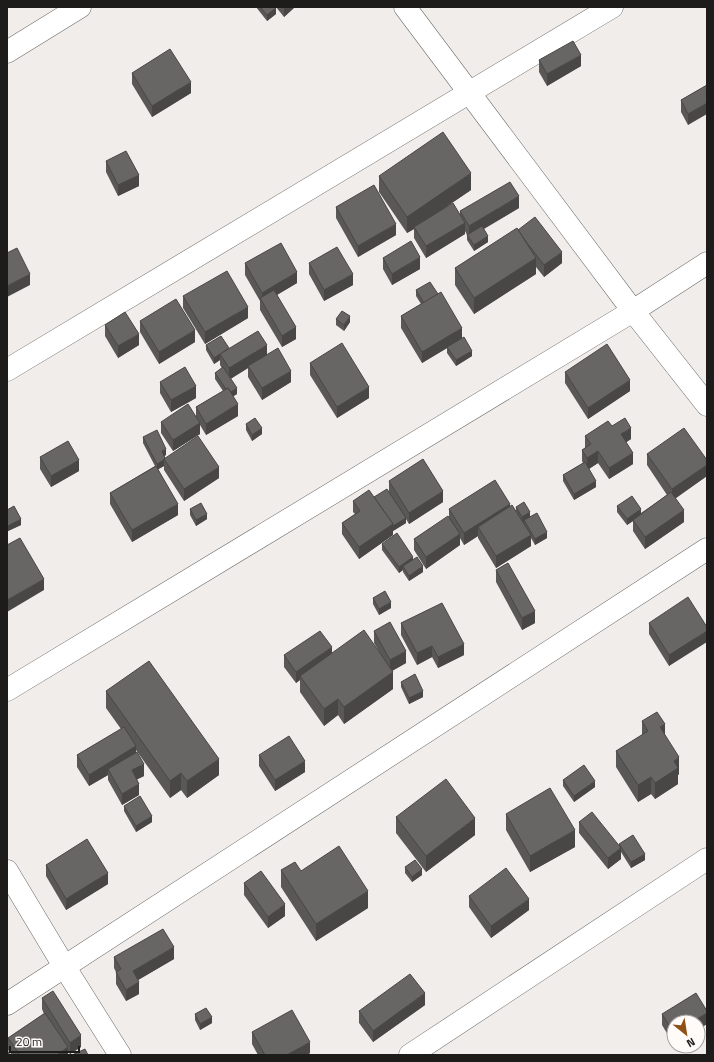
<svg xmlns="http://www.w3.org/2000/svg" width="714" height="1062" viewBox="0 0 714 1062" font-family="'Titillium Web',sans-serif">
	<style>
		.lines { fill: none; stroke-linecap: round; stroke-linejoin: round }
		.street-casing { stroke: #6d6b69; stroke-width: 23 }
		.street { stroke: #fff; stroke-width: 22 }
		.wall { fill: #595856 }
		.shaded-wall { fill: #494746 }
		.building { fill: #686664; stroke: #494746 }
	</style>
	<rect width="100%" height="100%" fill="#f1edeb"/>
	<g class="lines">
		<defs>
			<g id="street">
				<polyline points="405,7 633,311 707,405"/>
				<polyline points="7,52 80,7"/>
				<polyline points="7,370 612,7"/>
				<polyline points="7,690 633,311 707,263"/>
				<polyline points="7,871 64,966 120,1055"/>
				<polyline points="7,1004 707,549"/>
				<polyline points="410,1055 707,859"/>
			</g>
		</defs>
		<use href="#street" class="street-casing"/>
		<use href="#street" class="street"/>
	</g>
	<g class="wall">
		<polygon points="256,7 274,7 276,14 267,21"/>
		<polygon points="276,7 295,7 284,17"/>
		<polygon points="539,60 581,66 547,86 539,72"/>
		<polygon points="132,73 191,93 152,117 132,84"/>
		<polygon points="707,85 688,125 681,112 681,100"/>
		<polygon points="707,127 707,147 706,144 706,128"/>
		<polygon points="106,161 139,186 118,196 106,172"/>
		<polygon points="379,176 471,190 437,213 460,214 460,211 519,208 484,229 488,242 474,251 467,240 467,235 465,231 465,234 426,258 414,238 414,229 407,233 379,192"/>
		<polygon points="336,207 396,235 358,257 336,218"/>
		<polygon points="518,230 562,263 544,277 536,267 536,274 474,314 455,285 455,268"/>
		<polygon points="383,258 420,269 392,285 383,269"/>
		<polygon points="245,263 297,283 277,295 296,339 282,347 260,310 260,301 245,275"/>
		<polygon points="309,263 353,285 324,301 309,274"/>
		<polygon points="416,290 462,339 472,356 456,366 447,353 447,348 422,363 401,328 401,316 421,304 416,296"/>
		<polygon points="183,296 248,318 205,344 183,308"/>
		<polygon points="336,319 350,322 344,331 336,325"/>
		<polygon points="140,321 195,342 159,364 140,332"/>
		<polygon points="105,325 139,345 118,358 105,336"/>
		<polygon points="206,345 267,355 291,382 262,400 248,377 248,368 230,379 237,394 233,396 238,416 206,435 200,425 200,434 173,451 161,433 161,422 196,416 196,407 223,391 215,379 215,373 222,368 220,365 220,360 214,364 206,350"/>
		<polygon points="310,363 369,398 337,418 310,375"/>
		<polygon points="565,372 630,391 588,419 565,383"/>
		<polygon points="160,382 196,398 171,412 160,393"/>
		<polygon points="246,424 262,434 252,441 246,430"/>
		<polygon points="612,426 631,439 626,442 633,464 609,479 598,463 589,469 596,487 574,500 563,481 563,475 583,463 582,461 582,450 585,448 585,436"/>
		<polygon points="143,437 166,455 164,456 165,458 219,478 184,501 164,470 164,466 158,469 178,515 132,542 110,504 110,493 155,466 143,443"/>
		<polygon points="647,454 707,460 707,476 675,498 684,522 645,549 633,531 633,521 627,525 617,512 617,506 641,513 667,495 647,465"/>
		<polygon points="40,457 79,471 51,487 40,469"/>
		<polygon points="389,481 443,502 409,524 406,519 406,523 393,531 393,535 359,559 342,534 342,523 355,514 353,512 353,501 374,497 389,492"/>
		<polygon points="510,507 516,511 516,507 530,516 547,538 535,545 531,538 531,546 496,568 478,538 478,536 464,545 460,538 460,545 426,569 414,550 414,539 449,517 449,509"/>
		<polygon points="190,509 207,519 196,526 190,515"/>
		<polygon points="7,510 21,525 8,531 7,529"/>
		<polygon points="382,544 413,560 423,572 409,581 403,572 403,570 399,573 382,550"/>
		<polygon points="496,570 535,623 522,630 496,582"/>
		<polygon points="373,598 391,608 379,615 373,604"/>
		<polygon points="401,623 464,655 438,668 432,657 417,665 401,635"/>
		<polygon points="649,623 707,627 669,666 649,634"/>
		<polygon points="374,631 406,663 392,671 393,689 344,724 338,715 324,726 300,692 300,680 296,683 284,667 284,655 332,653 381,655 374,643"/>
		<polygon points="401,682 423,697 409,704 401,687"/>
		<polygon points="106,691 219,775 187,798 181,790 170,798 136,750 136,753 144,776 137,779 139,795 122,805 108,780 108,775 89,786 77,767 77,755 121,729 106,708"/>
		<polygon points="642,721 665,735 679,774 678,775 678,784 655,799 651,794 638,802 616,767 616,751 642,735"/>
		<polygon points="259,755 305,772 275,791 259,766"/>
		<polygon points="563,780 595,787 574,802 563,786"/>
		<polygon points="124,806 152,822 136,832 124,811"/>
		<polygon points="506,814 575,847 530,872 506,830"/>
		<polygon points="396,817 475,835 426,872 396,833"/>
		<polygon points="579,822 619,846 619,844 645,860 631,868 621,852 621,859 608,869 579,833"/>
		<polygon points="46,865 108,884 66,910 46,876"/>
		<polygon points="405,867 422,875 412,882 405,873"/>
		<polygon points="281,870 301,871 368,908 316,941 281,887"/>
		<polygon points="244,883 285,916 268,928 244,895"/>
		<polygon points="469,896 529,910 491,938 469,907"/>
		<polygon points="114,957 174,959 138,980 139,994 126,1001 116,984 116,972 114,968"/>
		<polygon points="42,998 81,1047 70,1054 68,1051 68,1055 12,1055 8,1050 8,1038 44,1014 42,1009"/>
		<polygon points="425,1005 373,1042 359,1023 359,1011"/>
		<polygon points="707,1011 674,1045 662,1025 662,1014"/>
		<polygon points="195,1014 212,1023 200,1030 195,1020"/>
		<polygon points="252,1032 310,1053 307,1055 258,1055 252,1044"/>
	</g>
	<g class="shaded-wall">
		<polygon points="284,7 295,7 284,17"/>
		<polygon points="276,8 276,14 267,21 267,15"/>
		<polygon points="581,55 581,66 547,86 547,74"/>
		<polygon points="191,82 191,93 152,117 152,106"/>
		<polygon points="707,103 707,114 688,125 688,114"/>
		<polygon points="471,173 471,190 415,228 414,227 414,229 407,233 407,217"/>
		<polygon points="139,175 139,186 118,196 118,185"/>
		<polygon points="519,196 519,208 469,237 469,226"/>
		<polygon points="465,223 465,234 426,258 426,246"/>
		<polygon points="396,224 396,235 358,257 358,246"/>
		<polygon points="488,236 488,242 474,251 474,245"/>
		<polygon points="562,252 562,263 544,277 544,265"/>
		<polygon points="420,257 420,269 392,285 392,274"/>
		<polygon points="536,258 536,274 474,314 474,298"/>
		<polygon points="297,272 297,283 263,303 262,301 262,293"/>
		<polygon points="30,274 30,285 7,297 7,286"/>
		<polygon points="353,274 353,285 324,301 324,290"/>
		<polygon points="248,307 248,318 205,344 205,332"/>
		<polygon points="350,316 350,322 344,331 344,325"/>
		<polygon points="296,327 296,339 282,347 282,336"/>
		<polygon points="462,328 462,339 422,363 422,352"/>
		<polygon points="195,330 195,342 159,364 159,352"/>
		<polygon points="139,334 139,345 118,358 118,346"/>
		<polygon points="267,345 267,357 248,366 248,368 229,380 229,368"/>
		<polygon points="472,351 472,356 456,366 456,360"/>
		<polygon points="220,354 220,360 214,364 214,358"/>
		<polygon points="291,371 291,382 262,400 262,388"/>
		<polygon points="630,380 630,391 588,419 588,408"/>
		<polygon points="196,386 196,398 171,412 171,400"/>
		<polygon points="369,387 369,398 337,418 337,407"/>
		<polygon points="237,388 237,394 229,399 229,393"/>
		<polygon points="238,404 238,416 206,435 206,424"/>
		<polygon points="200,423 200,434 173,451 173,440"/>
		<polygon points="262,428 262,434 252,441 252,435"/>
		<polygon points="631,428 631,439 621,446 621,434"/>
		<polygon points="166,449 166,455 162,457 162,451"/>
		<polygon points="598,451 598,463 587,470 587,458"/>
		<polygon points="633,453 633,464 609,479 609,468"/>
		<polygon points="79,460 79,471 51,487 51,476"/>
		<polygon points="164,460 164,466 157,470 157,464"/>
		<polygon points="707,465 707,476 672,501 672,489"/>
		<polygon points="219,467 219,478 184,501 184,489"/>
		<polygon points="596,481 596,487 574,500 574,494"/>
		<polygon points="443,491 443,502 409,524 409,513"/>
		<polygon points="178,504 178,515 132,542 132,530"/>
		<polygon points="510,504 510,515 478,527 478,536 464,545 464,533"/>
		<polygon points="641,509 641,515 633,520 633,521 627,525 627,519"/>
		<polygon points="684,510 684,522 645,549 645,537"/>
		<polygon points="530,512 530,518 524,520 524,522 522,523 522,517"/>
		<polygon points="207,514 207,519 196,526 196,520"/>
		<polygon points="406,518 406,523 393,531 393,526"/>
		<polygon points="21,519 21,525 8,531 8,526"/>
		<polygon points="393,524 393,535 359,559 359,547"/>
		<polygon points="547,532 547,538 535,545 535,539"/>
		<polygon points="460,534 460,545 426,569 426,557"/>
		<polygon points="531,535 531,546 496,568 496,556"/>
		<polygon points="413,557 413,563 403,566 403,570 399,573 399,567"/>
		<polygon points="423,566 423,572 409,581 409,576"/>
		<polygon points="44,579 44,590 7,612 7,600"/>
		<polygon points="391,602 391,608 379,615 379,609"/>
		<polygon points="535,611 535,623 522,630 522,618"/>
		<polygon points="707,631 707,642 669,666 669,655"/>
		<polygon points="464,644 464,655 438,668 438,657"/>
		<polygon points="432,646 432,657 417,665 417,653"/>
		<polygon points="332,647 332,658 300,676 300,680 296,683 296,672"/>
		<polygon points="406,651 406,663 390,672 390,660"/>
		<polygon points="393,672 393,689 344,724 344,707"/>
		<polygon points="423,691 423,697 409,704 409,698"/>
		<polygon points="338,699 338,715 324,726 324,709"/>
		<polygon points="665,724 665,741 660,727"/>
		<polygon points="136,746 136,758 108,769 108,775 89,786 89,775"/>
		<polygon points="679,757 679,774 678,775 678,784 655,799 655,783 674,761"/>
		<polygon points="219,759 219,775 187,798 187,781"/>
		<polygon points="305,761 305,772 275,791 275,780"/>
		<polygon points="144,764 144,776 132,782 132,770"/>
		<polygon points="181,773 181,790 170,798 170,781"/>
		<polygon points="651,777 651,794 638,802 638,785"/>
		<polygon points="595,781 595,787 574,802 574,796"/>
		<polygon points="139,784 139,795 122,805 122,794"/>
		<polygon points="152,816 152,822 136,832 136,826"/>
		<polygon points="475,818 475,835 426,872 426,856"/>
		<polygon points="575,830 575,847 530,872 530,856"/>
		<polygon points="621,848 621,859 608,869 608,858"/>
		<polygon points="645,854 645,860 631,868 631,862"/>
		<polygon points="422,869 422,875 412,882 412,877"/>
		<polygon points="108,873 108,884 66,910 66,899"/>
		<polygon points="368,891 368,908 316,941 316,924"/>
		<polygon points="529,899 529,910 491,938 491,926"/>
		<polygon points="285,904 285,916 268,928 268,917"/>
		<polygon points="174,947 174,959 133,983 133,971"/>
		<polygon points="139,982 139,994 126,1001 126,990"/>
		<polygon points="425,993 425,1005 373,1042 373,1031"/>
		<polygon points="707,1013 707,1024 698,1030 698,1022 692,1022"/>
		<polygon points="212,1017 212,1023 200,1030 200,1024"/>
		<polygon points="81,1035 81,1047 70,1054 70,1043"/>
		<polygon points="310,1042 310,1053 307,1055 287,1055"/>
		<polygon points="68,1047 68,1055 57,1055"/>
	</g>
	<g class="building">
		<polygon points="260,7 274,7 276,8 267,15"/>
		<polygon points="573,41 581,55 547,74 539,60"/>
		<polygon points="170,49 191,82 152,106 132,73"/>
		<polygon points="707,85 707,103 688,114 681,100"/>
		<polygon points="443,132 471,173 407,217 379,176"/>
		<polygon points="126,151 139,175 118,185 106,161"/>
		<polygon points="510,182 519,196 469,226 460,211"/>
		<polygon points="374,185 396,224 358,246 336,207"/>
		<polygon points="453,203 465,223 426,246 414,227"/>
		<polygon points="535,217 562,252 544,265 527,243 518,230"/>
		<polygon points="482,226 488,236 474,245 467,235"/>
		<polygon points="517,228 536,258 474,298 455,268"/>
		<polygon points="411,241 420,257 392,274 383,258"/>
		<polygon points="281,243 297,272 262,293 245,263"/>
		<polygon points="337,247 353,274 324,290 309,263"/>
		<polygon points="17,248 30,274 7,286 7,253"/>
		<polygon points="227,271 248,307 205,332 183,296"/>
		<polygon points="430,282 438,294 424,303 416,290"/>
		<polygon points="274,290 296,327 282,336 260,298"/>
		<polygon points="441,292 462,328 422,352 401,316"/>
		<polygon points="176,299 195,330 159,352 140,321"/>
		<polygon points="342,311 350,316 344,325 336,319"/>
		<polygon points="125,312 139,334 118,346 105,325"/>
		<polygon points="258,331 267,345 229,368 220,354"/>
		<polygon points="221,336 229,348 214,358 206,345"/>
		<polygon points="464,337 472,351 456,360 447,347"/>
		<polygon points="342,343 369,387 337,407 310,363"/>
		<polygon points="607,344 630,380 588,408 565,372"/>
		<polygon points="278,348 291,371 262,388 248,366"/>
		<polygon points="185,367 196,386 171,400 160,382"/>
		<polygon points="223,367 237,388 231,392 228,388 226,389 215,373"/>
		<polygon points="228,388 238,404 206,424 196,407"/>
		<polygon points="188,404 200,423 173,440 161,422"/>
		<polygon points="255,418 262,428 252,435 246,424"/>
		<polygon points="625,418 631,428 621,434 633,453 609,468 598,451 587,458 582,450 591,444 585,436 608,421 612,426"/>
		<polygon points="684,428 707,460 707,465 672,489 647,454"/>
		<polygon points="157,430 166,449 162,451 165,458 164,459 164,460 157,464 143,437"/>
		<polygon points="198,436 219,467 184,489 164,459"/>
		<polygon points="68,441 79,460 51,476 40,457"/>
		<polygon points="423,459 443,491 409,513 389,481"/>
		<polygon points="585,462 596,481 574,494 563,475"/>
		<polygon points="156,466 178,504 132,530 110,493"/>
		<polygon points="495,480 510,504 464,533 449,509"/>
		<polygon points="387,489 406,518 393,526 393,524 374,497"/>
		<polygon points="369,490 393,524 359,547 342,523 360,511 353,501"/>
		<polygon points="671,492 684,510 645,537 633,520"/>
		<polygon points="632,496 641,509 627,519 617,506"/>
		<polygon points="524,502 530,512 522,517 516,507"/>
		<polygon points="201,503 207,514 196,520 190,509"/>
		<polygon points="512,505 531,535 496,556 478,527"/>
		<polygon points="14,506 21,519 8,526 7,523 7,510"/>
		<polygon points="537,513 547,532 535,539 524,520"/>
		<polygon points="448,516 460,534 426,557 414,539"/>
		<polygon points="397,533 413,557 399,567 382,544"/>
		<polygon points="20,538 44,579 7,600 7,545"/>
		<polygon points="417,557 423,566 409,576 403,566"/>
		<polygon points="508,563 535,611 522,618 496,570"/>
		<polygon points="385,591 391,602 379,609 373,598"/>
		<polygon points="688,597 707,627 707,631 669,655 649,623"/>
		<polygon points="442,603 464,644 438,657 432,646 417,653 401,623"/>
		<polygon points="390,622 406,651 390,660 374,631"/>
		<polygon points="364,630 393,672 344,707 338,699 324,709 300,676"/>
		<polygon points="320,631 332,647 296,672 284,655"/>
		<polygon points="149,661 219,759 187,781 181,773 170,781 106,691"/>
		<polygon points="415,674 423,691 409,698 401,682"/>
		<polygon points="657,712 665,724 660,727 679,757 674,761 678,768 655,783 651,777 638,785 616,751 648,731 642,721"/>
		<polygon points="124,727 136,746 89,775 77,755"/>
		<polygon points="289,736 305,761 275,780 259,755"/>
		<polygon points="137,752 144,764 132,770 139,784 122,794 108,769"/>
		<polygon points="584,765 595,781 574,796 563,780"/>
		<polygon points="446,779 475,818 426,856 396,817"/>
		<polygon points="550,788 575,830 530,856 506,814"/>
		<polygon points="140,796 152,816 136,826 124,806"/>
		<polygon points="592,812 621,848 608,858 579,822"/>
		<polygon points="633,835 645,854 631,862 619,844"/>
		<polygon points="87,839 108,873 66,899 46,865"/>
		<polygon points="339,846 368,891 316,924 281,870 295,862 301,871"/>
		<polygon points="415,860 422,869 412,877 405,867"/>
		<polygon points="506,868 529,899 491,926 469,896"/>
		<polygon points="261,871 285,904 268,917 244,883"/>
		<polygon points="163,929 174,947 133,971 139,982 126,990 116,972 121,969 114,957"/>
		<polygon points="410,974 425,993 373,1031 359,1011"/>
		<polygon points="53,991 81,1035 70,1043 42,998"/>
		<polygon points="696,993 707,1011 707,1013 692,1022 674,1022 674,1033 662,1014"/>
		<polygon points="206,1008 212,1017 200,1024 195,1014"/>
		<polygon points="292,1010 310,1042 287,1055 265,1055 252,1032"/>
		<polygon points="45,1013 68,1047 57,1055 20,1055 8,1038"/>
		<polygon points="85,1049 88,1055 72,1055"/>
		<polygon points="7,1050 10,1055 7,1055"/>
	</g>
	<rect width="714" height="1062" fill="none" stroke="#1d1c1b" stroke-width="16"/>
	<g transform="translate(686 1034) rotate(150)"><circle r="19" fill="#fefbf8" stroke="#a4a2a0"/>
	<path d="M0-3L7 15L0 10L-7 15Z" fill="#8f5016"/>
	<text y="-6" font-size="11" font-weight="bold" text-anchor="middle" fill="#1d1c1b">N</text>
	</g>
	<path d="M10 1046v6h69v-6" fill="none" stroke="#1d1c1b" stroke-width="2"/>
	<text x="16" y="1046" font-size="12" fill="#1d1c1b" stroke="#fefbf8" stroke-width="3" paint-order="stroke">20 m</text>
</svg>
